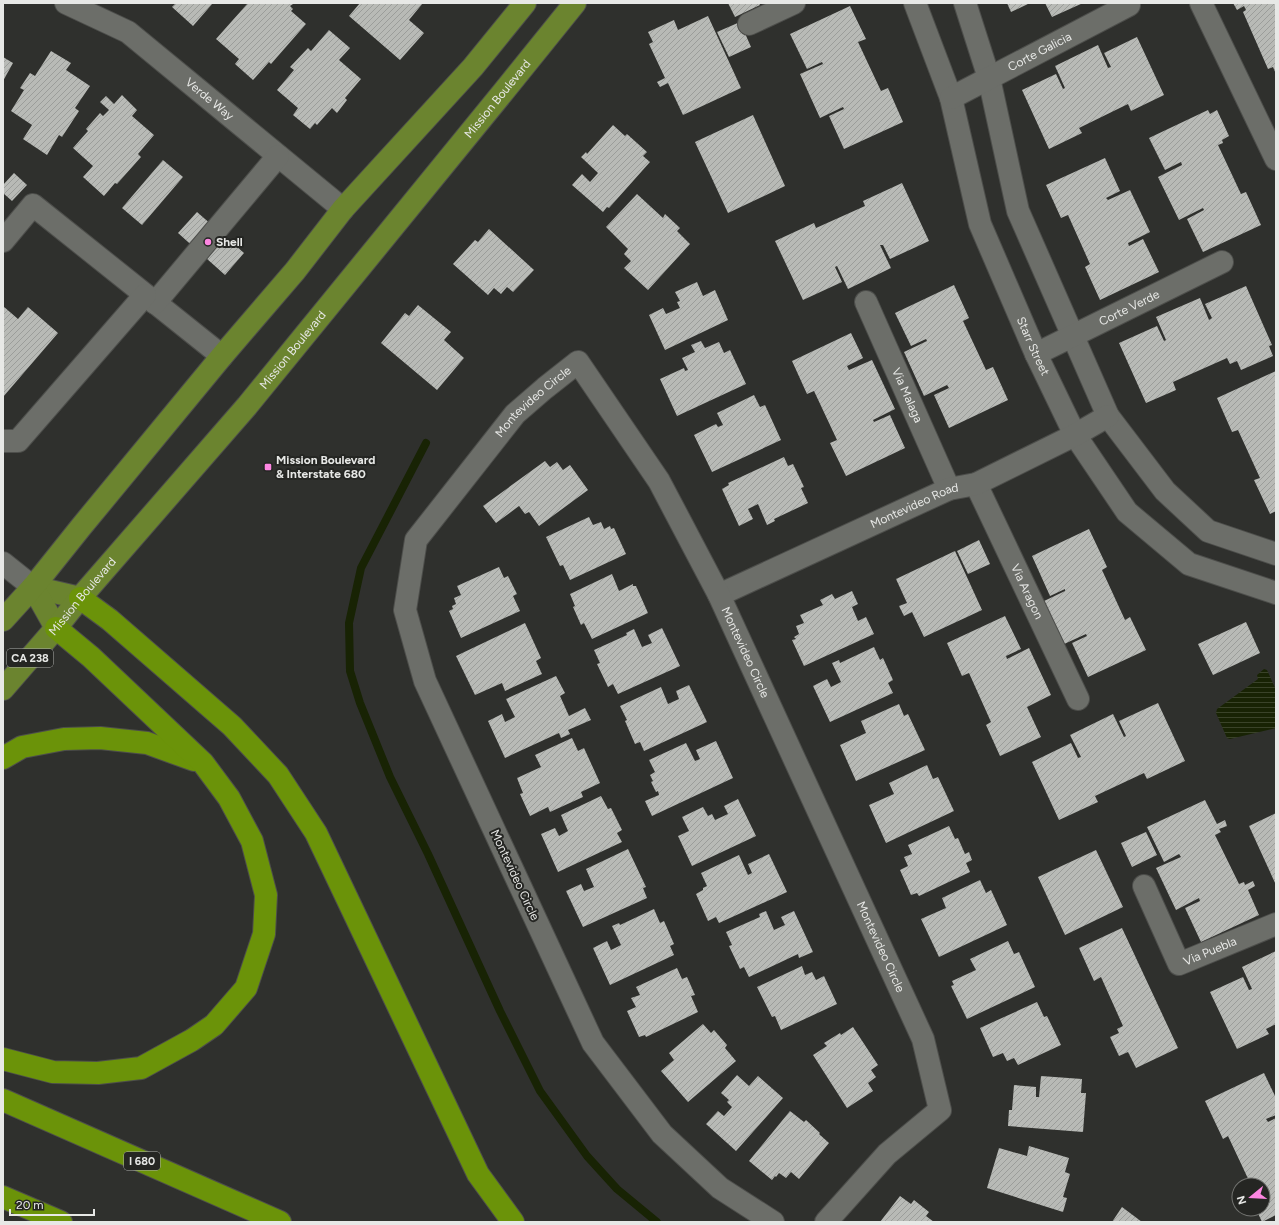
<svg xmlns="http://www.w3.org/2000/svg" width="1279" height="1225" viewBox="0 0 1279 1225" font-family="Figtree,sans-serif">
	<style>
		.water { fill: url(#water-rules) }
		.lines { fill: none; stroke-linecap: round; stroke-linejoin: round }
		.stream { stroke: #182304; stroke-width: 8 }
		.building { fill: url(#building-hatch) }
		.minor-casing { stroke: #4d4e4b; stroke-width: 24 }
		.major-casing { stroke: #4d4e4b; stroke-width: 24 }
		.highway-casing { stroke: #4d4e4b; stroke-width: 24 }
		.minor { stroke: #6c6e69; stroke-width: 22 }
		.major { stroke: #6b842f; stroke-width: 22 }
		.highway { stroke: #6b9309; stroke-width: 22 }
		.poi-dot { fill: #fd86e1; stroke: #252623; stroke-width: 1.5 }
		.labels { text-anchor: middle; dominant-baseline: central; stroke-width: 4; stroke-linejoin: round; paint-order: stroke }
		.shield { fill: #252623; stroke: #adaeac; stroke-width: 1 }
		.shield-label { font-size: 11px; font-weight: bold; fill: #e7e8e6 }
		.street-label { font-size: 12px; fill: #e7e8e6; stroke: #252623 }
		.poi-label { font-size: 12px; font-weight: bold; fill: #e7e8e6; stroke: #252623; text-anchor: start }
	</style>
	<defs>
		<pattern id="water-rules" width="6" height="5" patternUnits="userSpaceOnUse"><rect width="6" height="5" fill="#182304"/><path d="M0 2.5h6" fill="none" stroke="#3a4329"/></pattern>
		<pattern id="building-hatch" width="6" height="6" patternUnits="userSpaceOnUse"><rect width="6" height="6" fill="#b8bab6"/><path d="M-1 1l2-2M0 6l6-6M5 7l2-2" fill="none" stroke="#9b9d9a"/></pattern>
	</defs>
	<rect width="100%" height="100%" fill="#2f302d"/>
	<polygon class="water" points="1264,669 1267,670 1276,690 1276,728 1230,739 1227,738 1216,713 1217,709 1258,679 1257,675"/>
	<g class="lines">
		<polyline class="stream" points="426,443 361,568 349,623 350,671 360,703 390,777 428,854 500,1011 540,1091 587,1156 617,1189 657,1222"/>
	</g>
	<g class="building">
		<polygon points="176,3 213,3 193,26 172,7"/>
		<polygon points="248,3 292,3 293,4 290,6 293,9 291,11 306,24 271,64 269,62 253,80 235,64 239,59 216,39"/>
		<polygon points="360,3 423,3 409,20 424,33 400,60 349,16"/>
		<polygon points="728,3 759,3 760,5 735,17"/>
		<polygon points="1007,3 1030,3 1011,12"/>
		<polygon points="1045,3 1083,3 1052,17"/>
		<polygon points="1233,3 1276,3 1276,74 1273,67 1268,69 1243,12 1246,10 1244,6 1237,10"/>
		<polygon points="850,6 866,39 858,42 881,91 888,88 903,122 844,149 829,116 844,109 843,107 820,118 800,74 823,64 822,62 807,69 790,34"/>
		<polygon points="708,16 741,88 683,115 668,83 660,87 657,82 665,78 649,44 653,42 648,32 674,20 678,30"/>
		<polygon points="740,22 751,47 729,57 717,32"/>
		<polygon points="329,30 350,48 339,60 361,79 345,98 347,100 337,113 332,108 317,125 315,123 310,129 293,115 298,108 277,90 294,70 290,67 308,48 311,51"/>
		<polygon points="1137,37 1164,95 1131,111 1128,104 1079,128 1082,133 1049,149 1022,90 1056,74 1063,89 1065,88 1055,66 1098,45 1108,68 1111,67 1104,53"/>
		<polygon points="51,51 71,63 66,70 90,86 75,108 79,111 62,137 59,135 47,155 23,139 32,125 11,111 24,90 20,88 30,73 35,76"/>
		<polygon points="3,57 13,63 3,81"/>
		<polygon points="122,95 137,110 132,116 154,135 138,154 141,157 117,184 115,183 104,196 83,177 93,166 73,148 88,131 86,129 100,113 103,116 109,110 100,102 106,96 114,104"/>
		<polygon points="1208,110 1210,114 1217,110 1229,136 1222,140 1223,143 1218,145 1241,194 1246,192 1261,225 1203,252 1187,219 1204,210 1203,208 1179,220 1158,177 1182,165 1181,162 1165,170 1149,138"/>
		<polygon points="753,115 785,186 728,213 695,142"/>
		<polygon points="613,125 625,136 627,134 647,152 643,156 650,162 609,208 607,207 603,212 572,185 582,174 590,182 598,173 581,157 586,152 587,154"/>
		<polygon points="1105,158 1120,191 1106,198 1108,200 1130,190 1150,232 1128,243 1129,246 1143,239 1159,272 1100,300 1085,267 1090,264 1068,215 1061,218 1046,185"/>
		<polygon points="163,160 183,177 142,225 122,208"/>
		<polygon points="14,173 27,185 12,201 3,193 3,185"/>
		<polygon points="902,183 929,241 890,259 883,245 880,245 891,268 848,289 837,266 835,267 842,282 803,300 775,241 814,223 816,228 865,206 863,201"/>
		<polygon points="637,194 663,218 665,214 680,228 677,231 690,244 648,290 624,268 631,261 624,254 628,249 606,227"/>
		<polygon points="197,212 244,253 225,275 178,233"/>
		<polygon points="489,229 534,270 513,292 507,287 501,294 494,288 488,295 453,264 475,240 478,242"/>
		<polygon points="697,282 703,296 715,290 728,320 665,350 649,315 663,308 666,314 680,308 677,302 680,301 675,292"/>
		<polygon points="954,285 969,318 963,321 986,370 993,367 1008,400 949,428 934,395 949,388 947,385 924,396 904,352 927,341 926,339 911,346 895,313"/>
		<polygon points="1246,286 1272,345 1269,346 1273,356 1241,370 1237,361 1230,364 1227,358 1173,382 1176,390 1146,403 1119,343 1157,326 1164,341 1166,340 1156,317 1200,298 1209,320 1212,318 1205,304"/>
		<polygon points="418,305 451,332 444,340 464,358 437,390 381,343 405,313 409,316"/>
		<polygon points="3,306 18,319 28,307 58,333 3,397"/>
		<polygon points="851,333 863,358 847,366 849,370 872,360 895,409 873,420 874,422 890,415 905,448 846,476 830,443 837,440 814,391 807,394 792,361"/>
		<polygon points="701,341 705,348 719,342 724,353 730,350 746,384 677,416 660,379 684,368 685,371 688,370 682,358 695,352 691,345"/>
		<polygon points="1276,371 1276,511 1270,514 1254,480 1260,478 1238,430 1232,432 1217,398"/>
		<polygon points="754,395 760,407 765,405 781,440 712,472 694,435 716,424 718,427 723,425 717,413"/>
		<polygon points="784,457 788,466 793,464 804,487 801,488 808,503 774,519 775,521 767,525 758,504 748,509 753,519 739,526 722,489 729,485 728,483"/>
		<polygon points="545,461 550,467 557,462 563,470 570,465 588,490 539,526 529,512 525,514 519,506 496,523 483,506"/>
		<polygon points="589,517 593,525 601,522 604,529 610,526 611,529 614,528 626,554 570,580 563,565 560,566 546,537"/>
		<polygon points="1089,529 1107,567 1102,570 1125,620 1130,617 1146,650 1088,677 1072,643 1087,636 1086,634 1062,645 1042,602 1065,591 1065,589 1050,596 1032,556"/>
		<polygon points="979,540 990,564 968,574 957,551"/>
		<polygon points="955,551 982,610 924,637 912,612 904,616 899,606 907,603 896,579"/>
		<polygon points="499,567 504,578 508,576 517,594 513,596 520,611 461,638 449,611 453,609 452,606 456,604 454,598 461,595 457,586"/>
		<polygon points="612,574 619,591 633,584 633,586 636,586 648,613 592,639 584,623 581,625 573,607 575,606 570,594"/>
		<polygon points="852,591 858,604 852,607 858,621 866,617 874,634 804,666 792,640 796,639 794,637 799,634 796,626 804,623 800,615 823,605 820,600 832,594 835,599"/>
		<polygon points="1005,616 1021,649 1006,656 1007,659 1029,648 1051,695 1027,707 1041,737 1000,756 986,725 991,722 969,673 962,676 947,643"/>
		<polygon points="1246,622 1260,653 1213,675 1198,644"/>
		<polygon points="525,623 541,658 536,661 542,674 505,691 502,683 475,695 456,656"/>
		<polygon points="662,628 680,666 618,694 613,684 608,687 597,664 600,663 594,650 627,635 626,633 634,629 642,647 652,643 648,635"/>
		<polygon points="874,647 880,660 883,658 893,680 888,683 893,693 830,722 813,686 827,679 831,687 841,682 832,663 839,660 840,663"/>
		<polygon points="556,676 565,693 560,696 569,716 585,708 591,720 568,730 570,734 561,738 559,733 505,758 488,721 502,714 505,722 515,717 506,699"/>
		<polygon points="689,685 707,722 644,751 640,742 635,744 625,721 627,720 620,706 661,687 668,704 679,699 676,691"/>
		<polygon points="1158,703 1185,761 1147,779 1144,773 1095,796 1098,802 1059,820 1032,762 1071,743 1078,758 1081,757 1070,735 1113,714 1124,737 1126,736 1119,721"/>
		<polygon points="899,704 904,716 908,714 925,750 856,781 840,745 866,733 861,721"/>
		<polygon points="572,738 578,751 584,748 600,783 581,792 583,797 550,812 548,807 530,816 520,794 523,793 517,778 541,767 535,755"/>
		<polygon points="716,741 733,778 652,816 645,801 659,795 658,791 656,792 651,782 653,781 650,775 655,772 649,760 686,743 695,761 700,759 696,750"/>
		<polygon points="927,765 933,779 938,777 954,811 886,843 869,805 894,794 889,783"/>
		<polygon points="601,796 608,809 611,808 622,830 617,833 622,842 558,872 541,834 555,828 559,836 568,831 561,815"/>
		<polygon points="738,799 756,836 692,866 678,836 689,831 682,817 703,807 708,816 712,814 715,820 728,814 724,806"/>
		<polygon points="1205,800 1217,824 1225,820 1227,826 1219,829 1221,832 1215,835 1239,884 1244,882 1245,885 1253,881 1255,886 1248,890 1259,915 1201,942 1185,908 1200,901 1199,898 1176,910 1156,868 1181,857 1179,854 1164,862 1147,827"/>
		<polygon points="1276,813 1276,885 1249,826"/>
		<polygon points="949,826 955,839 958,838 965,854 969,852 972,860 966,863 970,872 919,896 917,893 911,895 900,870 908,866 904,857 912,854 908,845"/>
		<polygon points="1146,832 1157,855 1132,867 1121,843"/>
		<polygon points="628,849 646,887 643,888 647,898 583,927 566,891 581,884 584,891 594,887 586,869"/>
		<polygon points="1096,850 1123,907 1065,935 1038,877"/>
		<polygon points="769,854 787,892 719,923 716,917 708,921 696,894 703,890 703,888 707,886 701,873 739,855 748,875 752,873 748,864"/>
		<polygon points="980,880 986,893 991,890 1007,925 939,957 921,919 946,908 942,898"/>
		<polygon points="654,909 660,923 664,921 674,944 670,946 674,955 610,985 593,948 607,941 611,950 621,945 612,926 619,923 620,925"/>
		<polygon points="766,911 774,930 785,925 781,917 794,911 813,952 799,958 798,954 749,977 744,967 740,969 729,946 732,945 726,932 760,917 759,914"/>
		<polygon points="1122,928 1178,1048 1136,1068 1128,1052 1119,1056 1110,1037 1119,1033 1117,1029 1123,1026 1101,977 1094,981 1079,948"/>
		<polygon points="1008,941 1014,954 1019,952 1035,987 967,1019 951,986 954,985 952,981 976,970 970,959"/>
		<polygon points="1276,951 1276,1024 1266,1029 1269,1034 1237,1049 1210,992 1243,977 1249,990 1252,989 1242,967"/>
		<polygon points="802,966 805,975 812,972 816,980 824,976 837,1004 781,1030 775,1016 772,1017 757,987"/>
		<polygon points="677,968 682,979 687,977 695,995 691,996 698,1012 646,1037 645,1035 639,1037 627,1011 636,1007 631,998 640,995 636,987"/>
		<polygon points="1037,1002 1044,1017 1047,1016 1061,1045 1018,1065 1014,1058 1007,1061 1003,1053 993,1057 980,1028"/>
		<polygon points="703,1024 711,1033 714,1030 727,1045 725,1048 736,1061 688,1102 661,1071 674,1060 669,1053"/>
		<polygon points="853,1027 878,1065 871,1070 876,1077 868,1083 873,1091 847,1108 813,1055 827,1046 824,1043 840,1033 841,1035"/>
		<polygon points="1264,1073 1276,1098 1276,1115 1266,1119 1268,1122 1276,1118 1276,1215 1262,1222 1256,1209 1263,1209 1263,1185 1251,1185 1228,1136 1223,1139 1205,1101"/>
		<polygon points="737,1075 749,1086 758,1076 783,1098 736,1151 706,1124 718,1111 724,1116 732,1107 727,1102 729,1100 721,1093"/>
		<polygon points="1041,1076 1082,1079 1081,1093 1086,1093 1083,1132 1008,1126 1009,1110 1012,1110 1014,1085 1036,1087 1036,1097 1039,1097"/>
		<polygon points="790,1111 804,1122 806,1120 820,1133 819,1134 829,1143 799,1179 791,1172 786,1178 779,1173 776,1177 775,1176 772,1180 749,1161"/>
		<polygon points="1029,1146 1069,1158 1065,1172 1070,1174 1063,1197 1067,1198 1063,1212 987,1188 999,1148 1027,1156"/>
		<polygon points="900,1196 911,1204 914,1200 929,1212 926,1216 934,1222 880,1222"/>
		<polygon points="1122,1207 1142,1222 1112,1222"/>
	</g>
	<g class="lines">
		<defs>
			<g id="minor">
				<path id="s1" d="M66,3L128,32L343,209"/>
				<path id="s2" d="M915,3L951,98L980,224L1036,354L1075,435L1127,512L1189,564L1276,593"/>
				<polyline points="965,3 989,78 1018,211 1108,416 1165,491 1208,531 1276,554"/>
				<polyline points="1201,3 1276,159"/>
				<polyline points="749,24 794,3"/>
				<path id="s3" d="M951,98L1129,5"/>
				<polyline points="3,241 33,205 222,356"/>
				<path id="s4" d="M866,302L949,489"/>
				<polyline points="155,303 278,156"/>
				<path id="s5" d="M1036,354L1222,262"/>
				<polyline points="3,441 18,441 145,295"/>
				<path id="s6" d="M976,484L1078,699"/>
				<polyline points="3,563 33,587"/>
				<path id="s7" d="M719,595L949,489L976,484L1075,435L1108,416"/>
				<path id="s8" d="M1144,886L1179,964L1276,924"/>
				<path id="s9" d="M773,1222L720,1188L662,1134L593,1043L425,681L405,610L416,540L515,414L545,388L578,362L659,481L719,595L923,1039L940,1110L887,1154L826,1222"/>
			</g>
			<g id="major">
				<polyline points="33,587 80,598"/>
				<polyline points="33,587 56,628"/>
				<polyline points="3,620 33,587 81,527 222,356 295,271 343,209 473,67 525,3"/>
				<path id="s10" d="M3,689L56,628L80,598L247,406L504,91L575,3"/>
			</g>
			<g id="highway">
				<polyline points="80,598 110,620 232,726 278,775 316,833 478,1174 513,1222"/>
				<polyline points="3,758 22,747 64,739 100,738 147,743 194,760"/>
				<polyline points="3,1059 53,1072 98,1073 141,1068 192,1040 214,1025 246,988 264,934 266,895 252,841 229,798 203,763 91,657 56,628"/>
				<polyline points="3,1100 280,1222"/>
				<polyline points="3,1197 61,1222"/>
			</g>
		</defs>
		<use href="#minor" class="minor-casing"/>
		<use href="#major" class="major-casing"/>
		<use href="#highway" class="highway-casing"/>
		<use href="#minor" class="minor"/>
		<use href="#major" class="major"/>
		<use href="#highway" class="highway"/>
	</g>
	<g class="poi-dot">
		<circle cx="208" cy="242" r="4"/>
		<rect x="264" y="463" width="8" height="8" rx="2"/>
	</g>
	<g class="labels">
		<g class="shield">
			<rect x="7" y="649" width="46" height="18" rx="3"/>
			<rect x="124" y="1152" width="36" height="18" rx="3"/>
		</g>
		<g class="shield-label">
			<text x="30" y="658">CA 238</text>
			<text x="142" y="1161">I 680</text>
		</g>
		<g class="street-label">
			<text stroke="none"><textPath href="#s3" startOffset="100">Corte Galicia</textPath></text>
			<text stroke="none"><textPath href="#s1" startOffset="174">Verde Way</textPath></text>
			<text stroke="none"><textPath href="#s10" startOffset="770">Mission Boulevard</textPath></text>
			<text stroke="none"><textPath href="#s5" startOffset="104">Corte Verde</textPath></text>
			<text stroke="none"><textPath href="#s2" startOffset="364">Starr Street</textPath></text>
			<text stroke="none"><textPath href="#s10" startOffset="446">Mission Boulevard</textPath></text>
			<text stroke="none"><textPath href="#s4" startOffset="102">Via Malaga</textPath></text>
			<text stroke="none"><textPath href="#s9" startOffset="982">Montevideo Circle</textPath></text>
			<text stroke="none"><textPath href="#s7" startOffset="215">Montevideo Road</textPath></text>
			<text stroke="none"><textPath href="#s6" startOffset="119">Via Aragon</textPath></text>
			<text stroke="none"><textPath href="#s10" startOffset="122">Mission Boulevard</textPath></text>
			<text stroke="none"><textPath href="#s9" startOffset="1378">Montevideo Circle</textPath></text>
			<text transform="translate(515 875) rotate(65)">Montevideo Circle</text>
			<text stroke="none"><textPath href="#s9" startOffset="1702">Montevideo Circle</textPath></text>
			<text stroke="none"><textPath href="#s8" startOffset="119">Via Puebla</textPath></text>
		</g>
		<g class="poi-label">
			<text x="216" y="242">Shell</text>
			<text x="276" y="460">Mission Boulevard<tspan x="276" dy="14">&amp; Interstate 680</tspan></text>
		</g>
	</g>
	<rect width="1279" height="1225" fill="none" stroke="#e7e8e6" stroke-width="8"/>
	<g transform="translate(1251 1197) rotate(252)"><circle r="19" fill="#252623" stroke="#737471"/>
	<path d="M0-3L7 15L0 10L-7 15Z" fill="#fd86e1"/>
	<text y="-6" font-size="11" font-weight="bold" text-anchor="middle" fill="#e7e8e6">N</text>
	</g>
	<path d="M10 1209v6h84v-6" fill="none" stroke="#e7e8e6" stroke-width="2"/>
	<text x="16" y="1209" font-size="12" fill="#e7e8e6" stroke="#252623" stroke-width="3" paint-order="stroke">20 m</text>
</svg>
